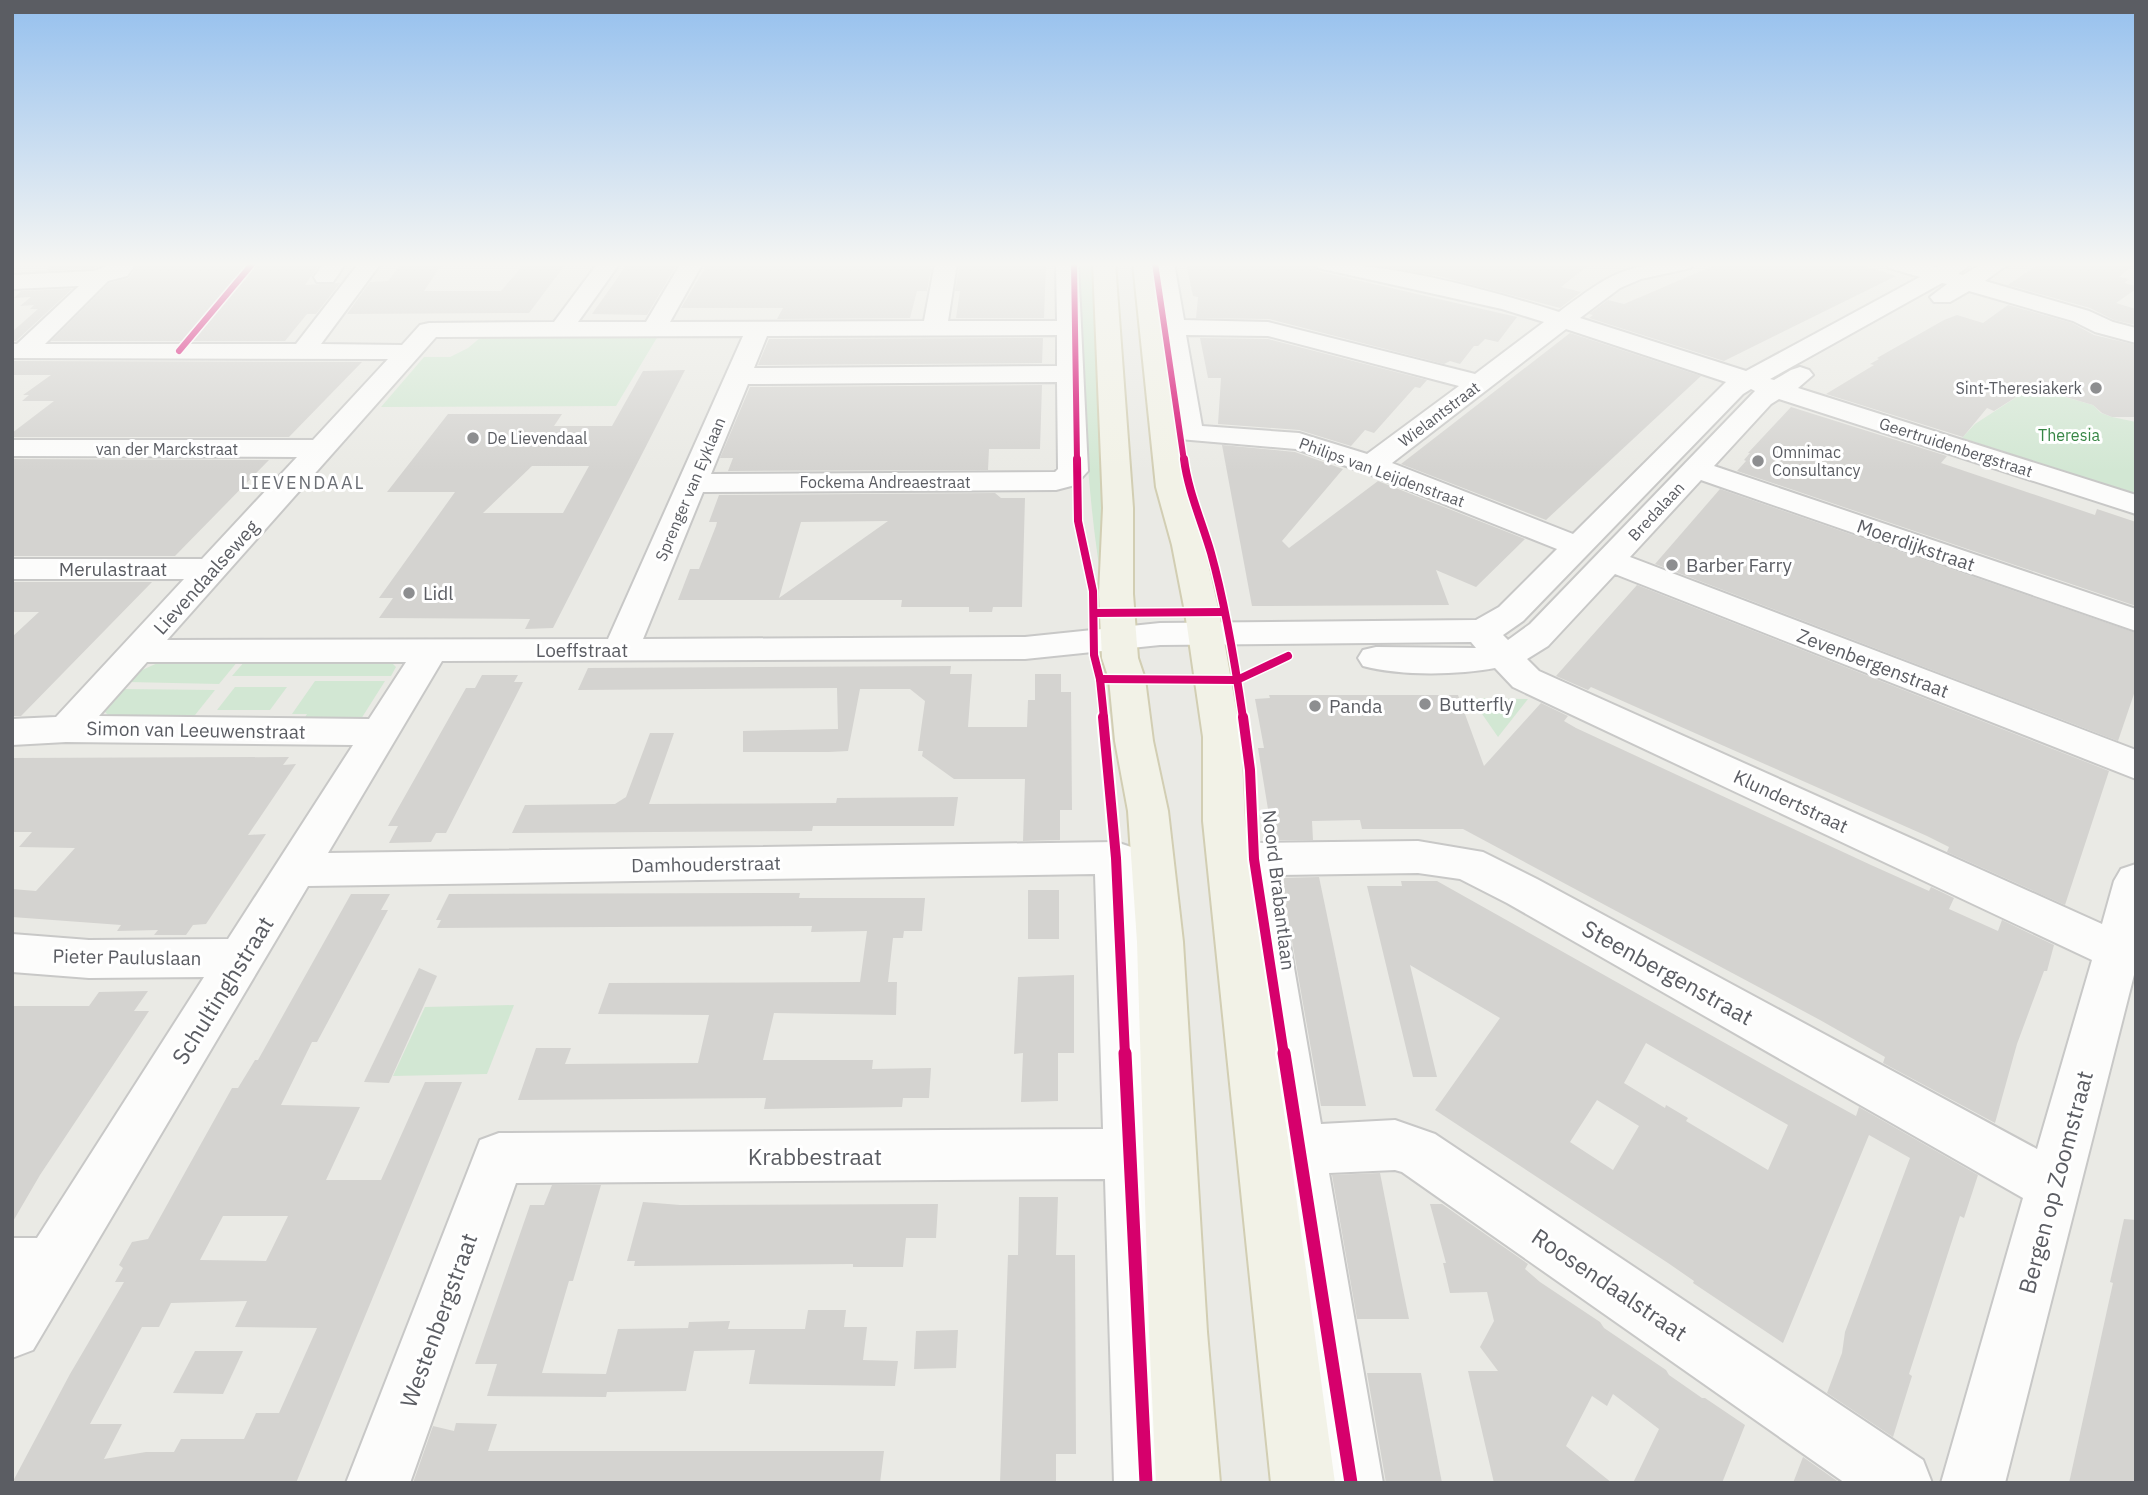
<svg xmlns="http://www.w3.org/2000/svg" width="2148" height="1495" viewBox="0 0 2148 1495" font-family="'IBM Plex Sans',sans-serif">
	<style>
		.green { fill: #d2e7d3 }
		.building { fill: #d4d3d0; fill-rule: evenodd }
		.lines { fill: none; stroke-linecap: round; stroke-linejoin: round }
		.minor-casing { stroke: #c8c8c7; stroke-width: 4 }
		.major-casing { stroke: #d2ceb3; stroke-width: 4 }
		.minor { fill: #fcfcfb; fill-rule: evenodd }
		.major { fill: #f2f2e7; fill-rule: evenodd }
		.cycleway-far3-casing { stroke: #fff; stroke-width: 9 }
		.cycleway-far2-casing { stroke: #fff; stroke-width: 11 }
		.cycleway-far1-casing { stroke: #fff; stroke-width: 14 }
		.cycleway-casing { stroke: #fff; stroke-width: 18 }
		.cycleway-far3 { stroke: #d6006c; stroke-width: 6 }
		.cycleway-far2 { stroke: #d6006c; stroke-width: 8 }
		.cycleway-far1 { stroke: #d6006c; stroke-width: 10 }
		.cycleway { stroke: #d6006c; stroke-width: 13 }
		.poi-dot { fill: #8d8e90; stroke: #fff; stroke-width: 2.5 }
		.labels { text-anchor: middle; dominant-baseline: central; stroke-width: 6; stroke-linejoin: round; paint-order: stroke }
		.far-poi-label { font-size: 16px; fill: #5b5d63; stroke: #fff; text-anchor: start }
		.far-street-label { font-size: 16px; fill: #5b5d63; stroke: #fff }
		.far-park-label { font-size: 16px; fill: #378645; stroke: #fff }
		.far-neighbourhood-label { font-size: 18px; letter-spacing: 2px; fill: #6c6f75; stroke: #fff }
		.street-label { font-size: 19px; fill: #5b5d63; stroke: #fff }
		.poi-label { font-size: 19px; fill: #5b5d63; stroke: #fff; text-anchor: start }
		.near-street-label { font-size: 23px; fill: #5b5d63; stroke: #fff }
	</style>
	<rect width="100%" height="100%" fill="#eaeae5"/>
	<g class="green">
		<path d="M1080,263H1099L1105,601C1084,488 1083,378 1080,263Z"/>
		<polygon points="658,336 616,406 381,407 424,357 450,357 468,348 481,337"/>
		<polygon points="2069,363 2067,379 2051,393 2093,405 2101,413 2112,417 2136,422 2136,494 1962,438 1975,424"/>
		<polygon points="162,661 238,661 219,684 128,682 140,671"/>
		<polygon points="245,661 390,661 396,667 391,676 232,676"/>
		<polygon points="315,681 385,681 361,719 304,719 307,714 292,714"/>
		<polygon points="235,687 287,687 270,710 217,710"/>
		<polygon points="121,689 215,690 191,720 109,716 103,710"/>
		<polygon points="1471,698 1528,699 1498,737"/>
		<polygon points="514,1005 487,1074 393,1076 425,1007"/>
	</g>
	<g class="building">
		<polygon points="54,263 107,263 93,268 45,271"/>
		<polygon points="140,263 321,263 305,285 340,283 316,314 307,314 285,341 51,341 109,283 129,278"/>
		<polygon points="401,263 443,263 424,291 501,291 523,265 532,263 564,263 562,265 565,265 529,313 347,314 370,282 388,281"/>
		<polygon points="628,263 676,266 647,315 592,314"/>
		<polygon points="708,263 932,263 927,291 917,291 910,318 777,319 783,308 681,308"/>
		<polygon points="960,263 1046,263 1044,318 956,318 960,291 955,291"/>
		<polygon points="1186,263 1313,263 1317,271 1517,317 1498,342 1485,339 1478,346 1474,346 1460,364 1450,361 1444,364 1269,319 1196,318 1198,297 1193,296"/>
		<polygon points="1359,263 1591,263 1561,287 1581,292 1560,308 1439,276"/>
		<polygon points="1720,263 1857,263 1896,276 1724,361 1589,318 1593,315 1589,314 1608,300 1624,304"/>
		<polygon points="2040,263 2136,263 2119,277 2129,279 2124,283 2136,286 2136,289 2116,303 2136,309 2136,325 2114,320 2090,308 2008,285"/>
		<polygon points="72,289 16,341 12,341 12,332 38,309 30,309 34,305 20,306 31,297 14,298 21,291"/>
		<polygon points="2008,305 2072,323 2094,335 2136,345 2136,417 2112,417 2102,413 2093,405 2032,387 1994,411 1987,408 1963,437 1826,394 1874,365 1870,364 1879,359 1877,358 1944,320 1957,315 1983,323"/>
		<polygon points="1570,333 1701,376 1546,520 1401,464"/>
		<polygon points="1043,338 1042,363 758,365 769,339"/>
		<polygon points="1200,338 1268,339 1427,380 1420,388 1415,387 1374,433 1365,430 1351,446 1299,430 1218,424 1221,378 1208,378"/>
		<polygon points="12,361 362,362 289,437 12,437 12,433 54,401 22,401 29,395 23,395 51,375 12,375"/>
		<path d="M685,370L553,628L525,629L530,619L379,618L393,598H379L455,492H387L448,414H562L554,426H612L643,371ZM532,466H589L563,513H483Z"/>
		<polygon points="1042,385 1040,449 989,449 988,470 728,471 733,458 720,458 750,387"/>
		<polygon points="1791,407 1947,456 1941,463 2095,515 2097,509 2136,522 2136,606 1737,471 1746,461 1744,460 1750,453 1748,453"/>
		<polygon points="1222,445 1295,452 1343,469 1282,541 1289,548 1378,481 1525,539 1476,587 1436,570 1449,605 1252,606"/>
		<polygon points="12,459 269,460 175,556 12,556"/>
		<polygon points="1720,489 2136,633 2136,688 2118,741 1655,564"/>
		<path d="M995,493L1001,498H1025L1022,607H993L992,612H969V607H901L902,600H678L690,569H699L716,526L717,522H709L719,495ZM888,521L779,598L801,522Z"/>
		<polygon points="12,582 152,582 21,716 12,716 12,637 39,612 12,612"/>
		<polygon points="1637,585 2109,771 2065,905 1947,852 1949,847 1927,836 1591,687 1588,690 1556,676"/>
		<polygon points="951,666 950,674 972,674 968,727 1027,727 1028,700 1035,700 1035,674 1061,674 1061,692 1071,692 1072,810 1060,810 1060,840 1023,841 1025,779 954,779 922,756 923,751 918,751 925,701 910,689 860,689 848,751 829,752 743,752 743,731 838,729 837,688 578,690 588,668"/>
		<polygon points="482,675 518,675 514,682 523,682 446,833 436,833 431,842 389,843 398,826 388,826 466,688 475,688"/>
		<polygon points="1269,695 1458,695 1484,766 1541,703 1568,716 1564,721 1576,728 1871,865 1929,891 1931,887 1954,898 1949,909 1998,931 2002,920 2054,945 2047,971 2044,971 2017,1044 1995,1123 1883,1063 1885,1057 1820,1020 1463,829 1362,829 1360,820 1312,821 1313,840 1273,840 1258,748 1264,748 1255,699 1270,698"/>
		<polygon points="650,733 674,733 649,804 836,803 837,798 958,797 954,826 813,826 812,831 512,833 525,805 615,804 626,797"/>
		<polygon points="289,757 283,765 296,764 248,835 266,834 206,924 193,925 186,935 154,935 158,930 117,931 121,925 12,917 12,889 36,891 75,848 19,847 32,832 12,832 12,758"/>
		<polygon points="1319,877 1333,944 1366,1106 1321,1106 1281,878"/>
		<path d="M1401,881H1437L1789,1079L1856,1116L1859,1107L1978,1175L1964,1218L1960,1216L1918,1346L1909,1374L1912,1376L1893,1437L1827,1393L1842,1353L1845,1332L1910,1158L1869,1135L1783,1343L1693,1283L1694,1281L1668,1263L1435,1110L1500,1018L1410,965L1437,1077H1413L1367,886H1402ZM1646,1043L1788,1125L1768,1170L1686,1121L1688,1118L1666,1105L1665,1108L1624,1083ZM1597,1100L1639,1126L1613,1170L1570,1142Z"/>
		<rect x="1028" y="890" width="31" height="49"/>
		<polygon points="800,893 799,898 925,898 922,931 904,931 903,938 893,938 888,982 897,982 896,1015 774,1013 763,1060 873,1060 872,1069 931,1068 929,1098 903,1098 902,1107 764,1109 766,1098 518,1100 536,1048 571,1048 565,1064 698,1063 709,1015 598,1014 609,983 860,982 867,931 811,932 812,926 437,928 441,920 436,920 449,894"/>
		<path d="M351,894H390L381,910H388L317,1042H312L281,1105L360,1107L326,1180H381L425,1082H462L296,1483H12L70,1374L124,1282H115L123,1268L119,1265L132,1242L148,1239L232,1088H238L255,1060H258ZM223,1216H288L266,1261L200,1260ZM247,1301L235,1327L317,1328L279,1413H256L244,1439H181L174,1452H146L104,1459L122,1424H90L142,1327H159L171,1303Z"/>
		<polygon points="419,968 437,976 389,1083 364,1082"/>
		<polygon points="1074,975 1074,1053 1058,1053 1058,1101 1021,1102 1023,1053 1014,1054 1018,977"/>
		<polygon points="148,991 134,1011 149,1011 40,1175 12,1223 12,1006 89,1006 99,992"/>
		<polygon points="1380,1173 1401,1280 1409,1319 1357,1319 1332,1175"/>
		<polygon points="552,1185 601,1185 573,1281 569,1281 542,1373 606,1374 618,1329 688,1328 689,1322 730,1321 728,1329 805,1329 808,1310 846,1310 844,1327 867,1327 863,1360 898,1361 895,1386 749,1384 755,1350 694,1351 686,1391 607,1392 606,1397 487,1396 497,1364 475,1364 530,1205 544,1205"/>
		<polygon points="1019,1197 1058,1197 1056,1255 1075,1255 1076,1454 1056,1454 1056,1483 1000,1483 1008,1255 1018,1255"/>
		<polygon points="643,1202 680,1205 938,1204 936,1238 906,1238 903,1267 853,1267 853,1264 634,1266 635,1261 627,1261"/>
		<polygon points="1430,1204 1442,1204 1528,1264 1525,1269 1540,1282 1600,1322 1604,1328 1666,1370 1669,1375 1702,1398 1705,1398 1745,1425 1722,1483 1633,1483 1659,1429 1613,1394 1607,1406 1592,1396 1566,1446 1612,1483 1494,1483 1468,1371 1498,1371 1480,1347 1494,1321 1487,1292 1450,1293 1443,1263 1446,1263"/>
		<polygon points="2124,1219 2136,1220 2136,1483 2069,1483 2113,1283 2110,1282"/>
		<polygon points="958,1330 956,1368 914,1369 916,1331"/>
		<polygon points="195,1351 243,1351 223,1394 173,1393"/>
		<polygon points="1367,1373 1421,1373 1442,1483 1386,1483"/>
		<polygon points="456,1423 497,1424 488,1451 884,1451 880,1483 413,1483 433,1426 454,1431"/>
		<polygon points="1803,1457 1840,1483 1793,1483"/>
	</g>
	<g class="lines">
		<defs>
			<g id="minor">
				<path d="M114,263H137L127,276L108,281L45,344H296L359,263H381L321,344L402,345L420,325L429,323L554,322L598,263H620L578,322H646L681,263H703L670,322L924,321L935,263H957L948,321H1057L1056,263H1078L1088,471L1075,485L1056,490L703,492L643,639L1025,637L1160,623L1476,620L1499,607L1557,549L1361,471L1296,449L1179,439L1175,433L1152,263H1174L1184,320L1268,322L1475,374L1544,322L1502,309L1318,268L1315,263C1391,263 1486,289 1559,312C1613,272 1625,263 1694,263L1691,268L1641,279L1620,288L1580,318L1746,371L1920,277L1889,268L1886,263H1921L1937,267L1944,263H1972L1958,274L1963,275L1983,263H2010L1985,281L2089,311L2113,322L2136,328V343L2095,332L2073,321L1969,291L1950,302H1934L1930,297L1947,284L1942,283L1770,379L1774,380L1791,370L1800,367L1809,370L1813,375L1798,388L2136,495V514L1779,399L1771,404L1714,466L2136,609V631L1701,480L1630,557L2136,750V779L1615,574L1548,646L1527,659L1539,671L2102,924L2114,881L2121,869L2136,864V967L2005,1483H1941L2023,1198L1507,903L1460,879L1418,873L1278,875L1321,1124L1395,1120L1435,1134L1923,1460L1932,1483H1845L1402,1172L1395,1170L1329,1173L1383,1483H1319L1233,859L1239,848L1254,843L1418,841L1483,852L1537,879L2037,1149L2092,960L1513,687L1495,668C1458,675 1400,676 1363,666L1358,658L1363,650L1376,647L1476,648L1471,642L1160,645L1025,659L442,661L328,853L1116,842L1131,847L1137,858L1178,1483H1114L1105,1179L516,1183L410,1483H346L480,1140L499,1133L1103,1129L1095,874L308,886L33,1350L12,1358V1238H37L204,977L89,978L12,972V934L89,940L228,939L353,745L66,742L12,745V719L56,717L184,579H12V559H202L297,457L12,456V440H313L388,359L12,358V344H17L79,286L12,289V275L94,271ZM1566,329L1726,382L1573,534L1392,463ZM1057,335V366L754,368L767,336ZM1186,335L1268,336L1459,386L1367,454L1299,433L1202,426ZM743,336L608,639L167,640L436,337ZM1057,382L1058,469L1055,472L711,474L748,384ZM1751,389L1755,391L1530,624L1508,640L1503,635L1523,621L1743,394ZM147,662H406L369,719L99,716Z"/>
				<polygon points="324,263 346,263 333,282 317,282 314,277"/>
			</g>
			<g id="major">
				<polygon points="1093,263 1115,263 1133,508 1133,594 1138,658 1145,679 1153,741 1168,811 1183,942 1207,1332 1220,1483 1156,1483 1149,1332 1137,942 1128,811 1115,741 1109,679 1102,658 1099,594 1103,508"/>
				<polygon points="1133,263 1155,263 1186,487 1204,545 1219,612 1241,737 1245,821 1335,1483 1271,1483 1203,821 1203,737 1185,612 1172,545 1156,487"/>
			</g>
		</defs>
		<use href="#minor" class="minor-casing"/>
		<use href="#major" class="major-casing"/>
		<use href="#minor" class="minor"/>
		<use href="#major" class="major"/>
		<defs>
			<g id="cycleway-far3">
				<polyline points="1074,263 1077,461"/>
				<polyline points="1155,263 1184,461"/>
				<polyline points="179,351 253,263"/>
			</g>
			<g id="cycleway-far2">
				<polyline points="1077,459 1078,521 1093,591 1094,655 1100,679 1104,718"/>
				<path d="M1184,459C1188,491 1202,522 1211,553C1226,607 1235,663 1243,718"/>
				<polyline points="1094,613 1224,612"/>
				<polyline points="1100,679 1237,680 1288,656"/>
			</g>
			<g id="cycleway-far1">
				<polyline points="1103,717 1116,858 1125,1055"/>
				<polyline points="1243,717 1250,770 1254,859 1284,1055"/>
			</g>
			<g id="cycleway">
				<polyline points="1125,1053 1146,1483"/>
				<polyline points="1284,1053 1351,1483"/>
			</g>
		</defs>
		<use href="#cycleway-far3" class="cycleway-far3-casing"/>
		<use href="#cycleway-far2" class="cycleway-far2-casing"/>
		<use href="#cycleway-far1" class="cycleway-far1-casing"/>
		<use href="#cycleway" class="cycleway-casing"/>
		<use href="#cycleway-far3" class="cycleway-far3"/>
		<use href="#cycleway-far2" class="cycleway-far2"/>
		<use href="#cycleway-far1" class="cycleway-far1"/>
		<use href="#cycleway" class="cycleway"/>
	</g>
	<linearGradient id="sky" x2="0" y2="1"><stop stop-color="#95c0ee"/><stop offset="0.56" stop-color="#f6f6f3"/><stop offset="1" stop-color="#f6f6f3" stop-opacity="0"/></linearGradient>
	<rect width="2148" height="472" fill="url(#sky)"/>
	<g class="poi-dot">
		<circle cx="2096" cy="388" r="7"/>
		<circle cx="473" cy="438" r="7"/>
		<circle cx="1758" cy="461" r="7"/>
		<circle cx="1672" cy="565" r="7"/>
		<circle cx="409" cy="593" r="7"/>
		<circle cx="1425" cy="704" r="7"/>
		<circle cx="1315" cy="706" r="7"/>
	</g>
	<g class="labels">
		<g class="far-poi-label">
			<text x="2082" y="388" text-anchor="end">Sint-Theresiakerk</text>
			<text x="487" y="438">De Lievendaal</text>
			<text x="1772" y="452">Omnimac<tspan x="1772" dy="18">Consultancy</tspan></text>
		</g>
		<g class="far-street-label">
			<text transform="translate(1439 414) rotate(-37)">Wielantstraat</text>
			<text transform="translate(1956 447) rotate(18)">Geertruidenbergstraat</text>
			<text x="167" y="449">van der Marckstraat</text>
			<text transform="translate(1382 472) rotate(20)">Philips van Leijdenstraat</text>
			<text x="885" y="482">Fockema Andreaestraat</text>
			<text transform="translate(690 489) rotate(-67)">Sprenger van Eyklaan</text>
			<text transform="translate(1656 511) rotate(-47)">Bredalaan</text>
		</g>
		<g class="far-park-label">
			<text x="2069" y="435">Theresia</text>
		</g>
		<g class="far-neighbourhood-label">
			<text x="303" y="482">LIEVENDAAL</text>
		</g>
		<g class="street-label">
			<text transform="translate(1916 545) rotate(19)">Moerdijkstraat</text>
			<text x="113" y="569">Merulastraat</text>
			<text transform="translate(206 577) rotate(-48)">Lievendaalseweg</text>
			<text x="582" y="650">Loeffstraat</text>
			<text transform="translate(1873 663) rotate(21)">Zevenbergenstraat</text>
			<text transform="translate(196 730) rotate(1)">Simon van Leeuwenstraat</text>
			<text transform="translate(1791 801) rotate(25)">Klundertstraat</text>
			<text transform="translate(706 864) rotate(-1)">Damhouderstraat</text>
			<text transform="translate(1279 890) rotate(83)">Noord Brabantlaan</text>
			<text transform="translate(127 957) rotate(1)">Pieter Pauluslaan</text>
		</g>
		<g class="poi-label">
			<text x="1686" y="565">Barber Farry</text>
			<text x="423" y="593">Lidl</text>
			<text x="1439" y="704">Butterfly</text>
			<text x="1329" y="706">Panda</text>
		</g>
		<g class="near-street-label">
			<text transform="translate(1668 972) rotate(29)">Steenbergenstraat</text>
			<text transform="translate(222 990) rotate(-58)">Schultinghstraat</text>
			<text x="815" y="1156">Krabbestraat</text>
			<text transform="translate(2055 1182) rotate(-75)">Bergen op Zoomstraat</text>
			<text transform="translate(1610 1284) rotate(34)">Roosendaalstraat</text>
			<text transform="translate(438 1320) rotate(-70)">Westenbergstraat</text>
		</g>
	</g>
	<rect width="2148" height="1495" fill="none" stroke="#5b5d63" stroke-width="28"/>
</svg>
